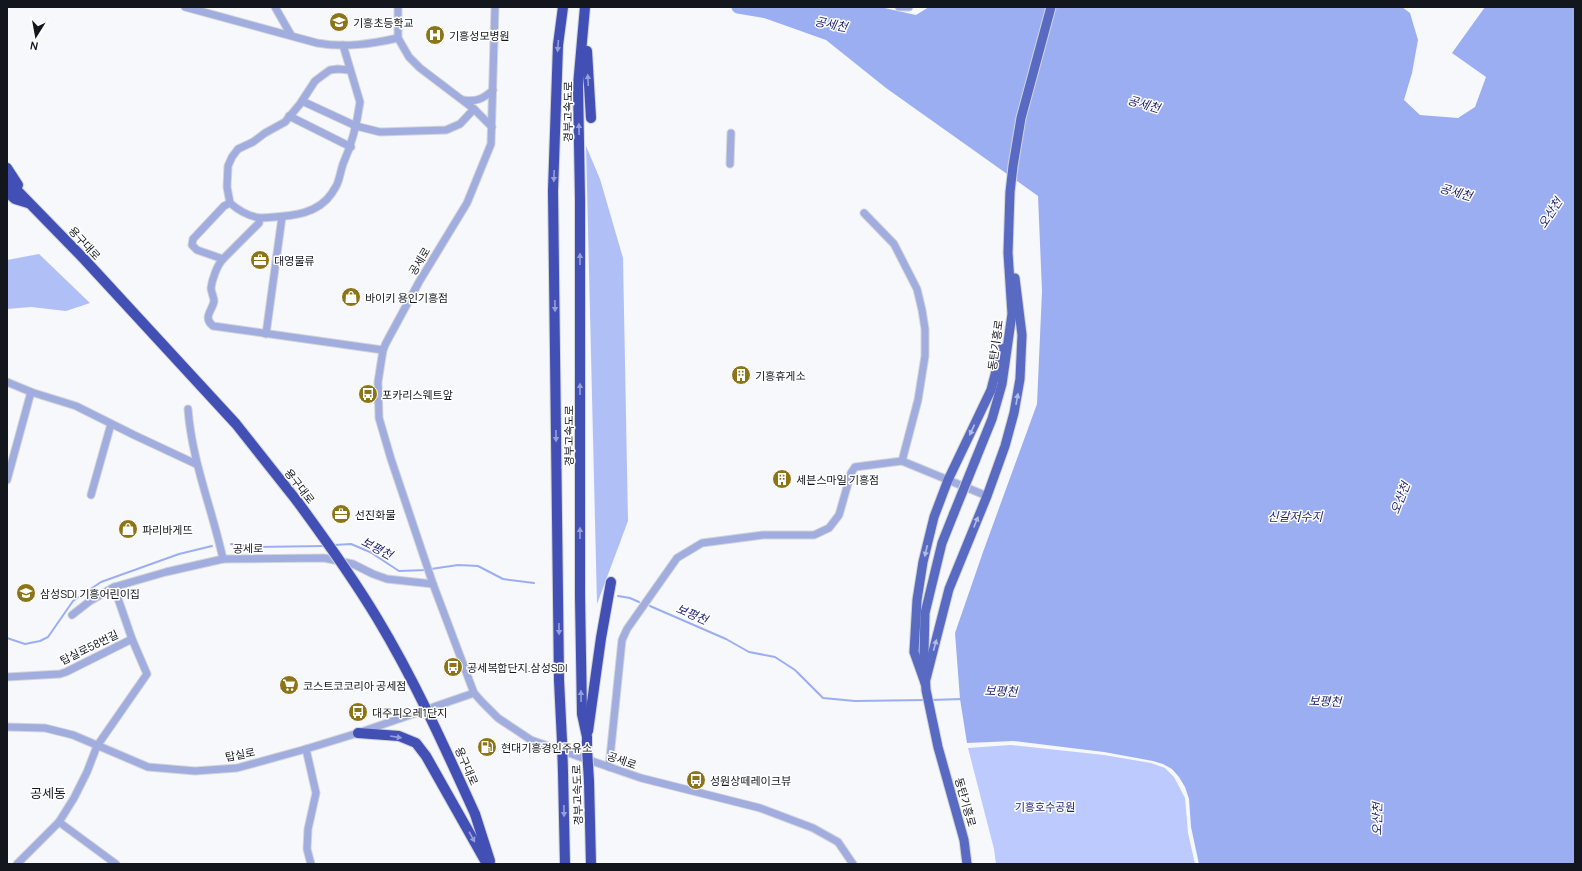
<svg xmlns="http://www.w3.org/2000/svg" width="1582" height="871" viewBox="0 0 1582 871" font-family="Manrope,'Noto Sans KR',sans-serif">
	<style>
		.green { fill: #bccafd }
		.forest { fill: #b1bff7 }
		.water { fill: #9caef2 }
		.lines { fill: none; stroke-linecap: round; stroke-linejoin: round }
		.stream { stroke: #9caef2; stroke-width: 2 }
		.river { stroke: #9caef2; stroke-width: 13 }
		.minor-casing { stroke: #d2d4d8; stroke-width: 9 }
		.major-casing { stroke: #d2d4d8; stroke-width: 11 }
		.highway-casing { stroke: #d2d4d8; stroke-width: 12 }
		.minor { stroke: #a0adde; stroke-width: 7 }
		.major { stroke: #596ac2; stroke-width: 9 }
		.highway { stroke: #4250b6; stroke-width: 10 }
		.major-bridge-casing { stroke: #d2d4d8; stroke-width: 11; stroke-linecap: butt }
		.highway-bridge-casing { stroke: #d2d4d8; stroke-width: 12; stroke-linecap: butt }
		.major-bridge { stroke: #596ac2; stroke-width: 9 }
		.highway-bridge { stroke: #4250b6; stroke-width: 10 }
		.oneway { fill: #979fd7 }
		.oneway2 { fill: #b4bce4 }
		.labels { text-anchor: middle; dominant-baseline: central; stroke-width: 3; stroke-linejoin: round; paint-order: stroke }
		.poi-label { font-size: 11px; fill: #14161e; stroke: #fff; text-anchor: start }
		.street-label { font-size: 11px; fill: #14161e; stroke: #fff }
		.park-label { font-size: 11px; fill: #1e2471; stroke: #fff }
		.water-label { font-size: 12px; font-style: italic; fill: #191b68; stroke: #fff }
		.quarter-label { font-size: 13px; fill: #14161e; stroke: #fff }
	</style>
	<rect width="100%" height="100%" fill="#f6f8fc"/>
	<polygon class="green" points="1011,745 1104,755 1151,763 1165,768 1174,777 1185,798 1188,833 1195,864 996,864 994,849 968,748"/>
	<g class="forest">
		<polygon points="586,146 600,179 623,258 628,521 597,604"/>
		<polygon points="39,254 90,303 66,311 31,307 7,309 7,260"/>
	</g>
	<polygon class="water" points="775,7 880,7 916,15 929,7 1402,7 1410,13 1418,40 1412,73 1404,100 1420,115 1458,118 1475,107 1486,77 1452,53 1485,7 1575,7 1575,864 1199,864 1191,827 1189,799 1185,787 1179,777 1172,769 1163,764 1153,761 1104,752 1013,741 967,743 960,699 955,633 983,552 1037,404 1042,291 1038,196 886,88 826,40 747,12"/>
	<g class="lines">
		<g class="stream">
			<polyline points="231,544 255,547 326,546"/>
			<polyline points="334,545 351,544 370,552 399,571 427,570"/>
			<polyline points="431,569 458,565 478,566 503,579 534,583"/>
			<polyline points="618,596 630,598 639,602"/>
			<polyline points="650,606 726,639 749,652 775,657 795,670 823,698 855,701 925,700"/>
			<polyline points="7,638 25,644 40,641 48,637 73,601 101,582 179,554 212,546"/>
			<polyline points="931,700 963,699"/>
		</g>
		<polyline class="river" points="738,7 774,13"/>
		<defs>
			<g id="minor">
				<path d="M185,7L317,43C345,48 371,44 398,38"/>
				<polyline points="275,7 291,35"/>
				<polyline points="398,7 398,38 409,57 420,68 474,109 492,127"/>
				<polyline points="495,7 491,144 467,203 419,282 386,343 383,350 378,382 379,418 391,459 433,584 474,693 482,702 498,718 531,740 641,778 760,808 813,828 838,842 853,864"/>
				<polyline points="899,7 909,7"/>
				<path d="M343,45L360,102C357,124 352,144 343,164C341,170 340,176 338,182C337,186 334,189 332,193C316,217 286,216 260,218L259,223L223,259L197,250L192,245L193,239L224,206L230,203L227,187L228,166L232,157L238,149L253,142L265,133L285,122L300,104L315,81L323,75L330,70L338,69L349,70"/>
				<path d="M463,100C476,102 483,99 493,90"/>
				<polyline points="302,101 356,126 380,132 446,130 460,124 474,109"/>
				<polyline points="289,116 351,147"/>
				<polyline points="730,164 731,133"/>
				<path d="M230,203C239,211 248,216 260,218"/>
				<path d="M223,259C217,265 212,280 211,288C211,292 214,297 214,301C213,310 202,317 213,326L383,350"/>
				<polyline points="266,334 282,217"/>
				<polyline points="7,382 31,392 76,406 134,435 196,464"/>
				<path d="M188,409C192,462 212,508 223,559"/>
				<polyline points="902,461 987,496"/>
				<polyline points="7,480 31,392"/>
				<polyline points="91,495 111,424"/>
				<polyline points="72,615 90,601 114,587 166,572 223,559 324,558 353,564 373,574 387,579 433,584"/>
				<polyline points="7,677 60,674 66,672 132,639"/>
				<polyline points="7,727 45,728 73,735 148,767 195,771 237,768 306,749 358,733 474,693"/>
				<polyline points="306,749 316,793 308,829 307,849 311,864"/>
				<polyline points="609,767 622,640 627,629 677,558 702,543 763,535 814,535 829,528 839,515 851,473 855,467 902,461 918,400 925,356 925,329 922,310 917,289 894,244 864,213"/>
				<polyline points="59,822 116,864"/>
				<polyline points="17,864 59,822 74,798 87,772 97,746 147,674 132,639 114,587"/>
			</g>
			<g id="major">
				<polyline points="975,461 992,419 1002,384 1012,314 1008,253 1010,192 1013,166 1021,118 1051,7"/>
				<polyline points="954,513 942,543 925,613 924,653 926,690 938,747 964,840 967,864"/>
				<polyline points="925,683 949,589 987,496 1005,446 1014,413 1020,379 1022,335 1015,278"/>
				<polyline points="925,683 914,652 917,600 923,562 934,517 948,480 991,390 1002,348"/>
			</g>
			<g id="highway">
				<polyline points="585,7 578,86 580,199 580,597 582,714 587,737 587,749"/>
				<polyline points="587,51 591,118"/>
				<polyline points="7,168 18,185"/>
				<polyline points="7,180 84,259 236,424 297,501"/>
				<polyline points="7,192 15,199 28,203"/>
				<polyline points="588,731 601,638 611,582"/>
				<polyline points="358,733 399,736 416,743 426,756 487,864"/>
				<polyline points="562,741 559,680 553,191 558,45 563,7"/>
				<polyline points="563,772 565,864"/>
				<polyline points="589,781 591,864"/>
				<polyline points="475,814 490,861"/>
			</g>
		</defs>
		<use href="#minor" class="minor-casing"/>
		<use href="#major" class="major-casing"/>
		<use href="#highway" class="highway-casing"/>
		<use href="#minor" class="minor"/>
		<use href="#major" class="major"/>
		<use href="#highway" class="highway"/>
		<defs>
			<polyline id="major-bridge" points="954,513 975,461"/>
			<g id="highway-bridge">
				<path d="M297,501C325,539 353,578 377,618C415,681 445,748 475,814"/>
				<polyline points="562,741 563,772"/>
				<polyline points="587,749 589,781"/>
			</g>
		</defs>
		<use href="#major-bridge" class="major-bridge-casing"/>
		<use href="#highway-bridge" class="highway-bridge-casing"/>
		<use href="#major-bridge" class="major-bridge"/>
		<use href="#highway-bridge" class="highway-bridge"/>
	</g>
	<defs><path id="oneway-solid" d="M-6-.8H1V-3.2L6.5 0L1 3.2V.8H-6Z"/></defs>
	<g class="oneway">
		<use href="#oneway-solid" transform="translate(558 46) rotate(94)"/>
		<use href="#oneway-solid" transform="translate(588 80) rotate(-93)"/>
		<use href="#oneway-solid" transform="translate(579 129) rotate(-91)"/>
		<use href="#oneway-solid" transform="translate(554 176) rotate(92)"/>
		<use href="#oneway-solid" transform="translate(580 259) rotate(-90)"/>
		<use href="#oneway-solid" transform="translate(555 306) rotate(89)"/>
		<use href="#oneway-solid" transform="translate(580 389) rotate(-90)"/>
		<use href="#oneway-solid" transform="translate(556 436) rotate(89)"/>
		<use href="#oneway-solid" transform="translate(580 533) rotate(-90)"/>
		<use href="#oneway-solid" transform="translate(559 629) rotate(89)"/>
		<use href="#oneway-solid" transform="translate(581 696) rotate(-91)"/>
		<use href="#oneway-solid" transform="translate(396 737) rotate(9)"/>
		<use href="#oneway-solid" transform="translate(564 811) rotate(89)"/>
		<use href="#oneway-solid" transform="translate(472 837) rotate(61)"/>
	</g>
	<g class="oneway2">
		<use href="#oneway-solid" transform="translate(1017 399) rotate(-80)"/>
		<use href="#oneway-solid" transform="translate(972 430) rotate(115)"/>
		<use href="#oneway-solid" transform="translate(976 522) rotate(-68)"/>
		<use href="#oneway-solid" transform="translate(926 551) rotate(103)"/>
		<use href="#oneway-solid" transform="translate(935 645) rotate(-75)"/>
	</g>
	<defs>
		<symbol id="school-disc" viewBox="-11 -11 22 22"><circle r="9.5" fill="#8c7418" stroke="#fff"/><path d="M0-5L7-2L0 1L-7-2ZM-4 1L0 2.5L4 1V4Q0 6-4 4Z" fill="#fff"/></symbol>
		<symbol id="hospital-disc" viewBox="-11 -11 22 22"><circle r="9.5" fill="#8c7418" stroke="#fff"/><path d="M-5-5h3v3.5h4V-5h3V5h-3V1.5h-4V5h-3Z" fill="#fff"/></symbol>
		<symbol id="office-disc" viewBox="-11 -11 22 22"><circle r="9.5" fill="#8c7418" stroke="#fff"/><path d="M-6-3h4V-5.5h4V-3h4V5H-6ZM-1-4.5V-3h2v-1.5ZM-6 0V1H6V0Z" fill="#fff"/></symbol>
		<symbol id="shop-disc" viewBox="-11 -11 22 22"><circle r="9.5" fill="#8c7418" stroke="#fff"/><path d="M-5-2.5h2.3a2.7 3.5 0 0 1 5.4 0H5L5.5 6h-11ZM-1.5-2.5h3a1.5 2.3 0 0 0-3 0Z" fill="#fff"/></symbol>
		<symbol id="building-disc" viewBox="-11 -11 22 22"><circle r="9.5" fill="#8c7418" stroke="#fff"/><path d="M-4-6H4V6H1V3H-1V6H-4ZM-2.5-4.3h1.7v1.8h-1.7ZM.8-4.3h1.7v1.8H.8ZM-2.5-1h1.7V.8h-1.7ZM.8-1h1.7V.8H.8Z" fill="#fff"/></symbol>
		<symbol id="bus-disc" viewBox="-11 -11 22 22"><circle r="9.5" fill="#8c7418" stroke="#fff"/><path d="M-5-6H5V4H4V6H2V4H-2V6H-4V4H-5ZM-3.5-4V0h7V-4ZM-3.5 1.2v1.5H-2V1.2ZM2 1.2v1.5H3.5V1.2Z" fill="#fff"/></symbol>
		<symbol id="supermarket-disc" viewBox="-11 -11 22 22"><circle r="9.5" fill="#8c7418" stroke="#fff"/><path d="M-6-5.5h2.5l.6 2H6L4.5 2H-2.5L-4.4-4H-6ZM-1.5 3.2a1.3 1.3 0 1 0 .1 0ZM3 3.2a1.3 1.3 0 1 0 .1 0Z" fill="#fff"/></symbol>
		<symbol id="fuel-disc" viewBox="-11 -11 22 22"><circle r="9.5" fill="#8c7418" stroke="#fff"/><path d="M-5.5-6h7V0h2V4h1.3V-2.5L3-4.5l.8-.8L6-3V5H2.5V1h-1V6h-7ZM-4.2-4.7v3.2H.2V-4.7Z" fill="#fff"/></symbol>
	</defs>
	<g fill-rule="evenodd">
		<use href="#school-disc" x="328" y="11" width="22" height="22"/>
		<use href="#hospital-disc" x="424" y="24" width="22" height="22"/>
		<use href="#office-disc" x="249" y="249" width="22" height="22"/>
		<use href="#shop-disc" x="340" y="286" width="22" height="22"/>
		<use href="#building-disc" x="730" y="364" width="22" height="22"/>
		<use href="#bus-disc" x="357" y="383" width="22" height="22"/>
		<use href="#building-disc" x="771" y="468" width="22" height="22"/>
		<use href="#office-disc" x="330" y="503" width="22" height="22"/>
		<use href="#shop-disc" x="117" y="518" width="22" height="22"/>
		<use href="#school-disc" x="15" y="582" width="22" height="22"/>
		<use href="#bus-disc" x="442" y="656" width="22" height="22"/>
		<use href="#supermarket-disc" x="278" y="674" width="22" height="22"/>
		<use href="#bus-disc" x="347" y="701" width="22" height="22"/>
		<use href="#fuel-disc" x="476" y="736" width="22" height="22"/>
		<use href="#bus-disc" x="685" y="769" width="22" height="22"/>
	</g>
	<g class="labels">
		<g class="poi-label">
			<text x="353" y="22">기흥초등학교</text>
			<text x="449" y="35">기흥성모병원</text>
			<text x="274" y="260">대영물류</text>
			<text x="365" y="297">바이키 용인기흥점</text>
			<text x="755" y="375">기흥휴게소</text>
			<text x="382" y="394">포카리스웨트앞</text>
			<text x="796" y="479">세븐스마일 기흥점</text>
			<text x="355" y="514">선진화물</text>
			<text x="142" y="529">파리바게뜨</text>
			<text x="40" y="593">삼성SDI 기흥어린이집</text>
			<text x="467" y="667">공세복합단지.삼성SDI</text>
			<text x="303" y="685">코스트코코리아 공세점</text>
			<text x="372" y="712">대주피오레1단지</text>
			<text x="501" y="747">현대기흥경인주유소</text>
			<text x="710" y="780">성원상떼레이크뷰</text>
		</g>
		<g class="street-label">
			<text transform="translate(567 112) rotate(-90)">경부고속도로</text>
			<text transform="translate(85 243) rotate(47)">용구대로</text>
			<text transform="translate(419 261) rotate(-59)">공세로</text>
			<text transform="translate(995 345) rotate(-82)">동탄기흥로</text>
			<text transform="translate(568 436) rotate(-90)">경부고속도로</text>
			<text transform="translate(300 486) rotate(52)">용구대로</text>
			<text transform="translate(248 548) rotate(-1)">공세로</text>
			<text transform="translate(89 647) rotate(-26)">탑실로58번길</text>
			<text transform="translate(240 754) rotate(-11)">탑실로</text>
			<text transform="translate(622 760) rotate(19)">공세로</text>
			<text transform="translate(467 766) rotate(66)">용구대로</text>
			<text transform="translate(577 795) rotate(-92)">경부고속도로</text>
			<text transform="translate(966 802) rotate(74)">동탄기흥로</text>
		</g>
		<g class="park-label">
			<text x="1045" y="806">기흥호수공원</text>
		</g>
		<g class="water-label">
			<text transform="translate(831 24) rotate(11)">공세천</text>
			<text transform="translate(1144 104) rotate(16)">공세천</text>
			<text transform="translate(1456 192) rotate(16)">공세천</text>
			<text transform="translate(1550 213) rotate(-57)">오산천</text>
			<text transform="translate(1400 498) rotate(-69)">오산천</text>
			<text x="1295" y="516">신갈저수지</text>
			<text transform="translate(377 548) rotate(28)">보평천</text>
			<text transform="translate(692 614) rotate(23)">보평천</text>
			<text transform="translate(1001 691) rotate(2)">보평천</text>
			<text transform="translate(1325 701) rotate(2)">보평천</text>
			<text transform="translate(1377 819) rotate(-89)">오산천</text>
		</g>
		<g class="quarter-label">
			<text x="48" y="793">공세동</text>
		</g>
	</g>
	<rect width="1582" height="871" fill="none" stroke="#14161e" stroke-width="16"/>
	<g transform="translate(36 36) rotate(191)" stroke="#ffffff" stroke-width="3" paint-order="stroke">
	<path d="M0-3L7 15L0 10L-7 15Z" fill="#14161e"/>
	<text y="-6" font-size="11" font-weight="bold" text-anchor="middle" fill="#14161e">N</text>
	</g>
</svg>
